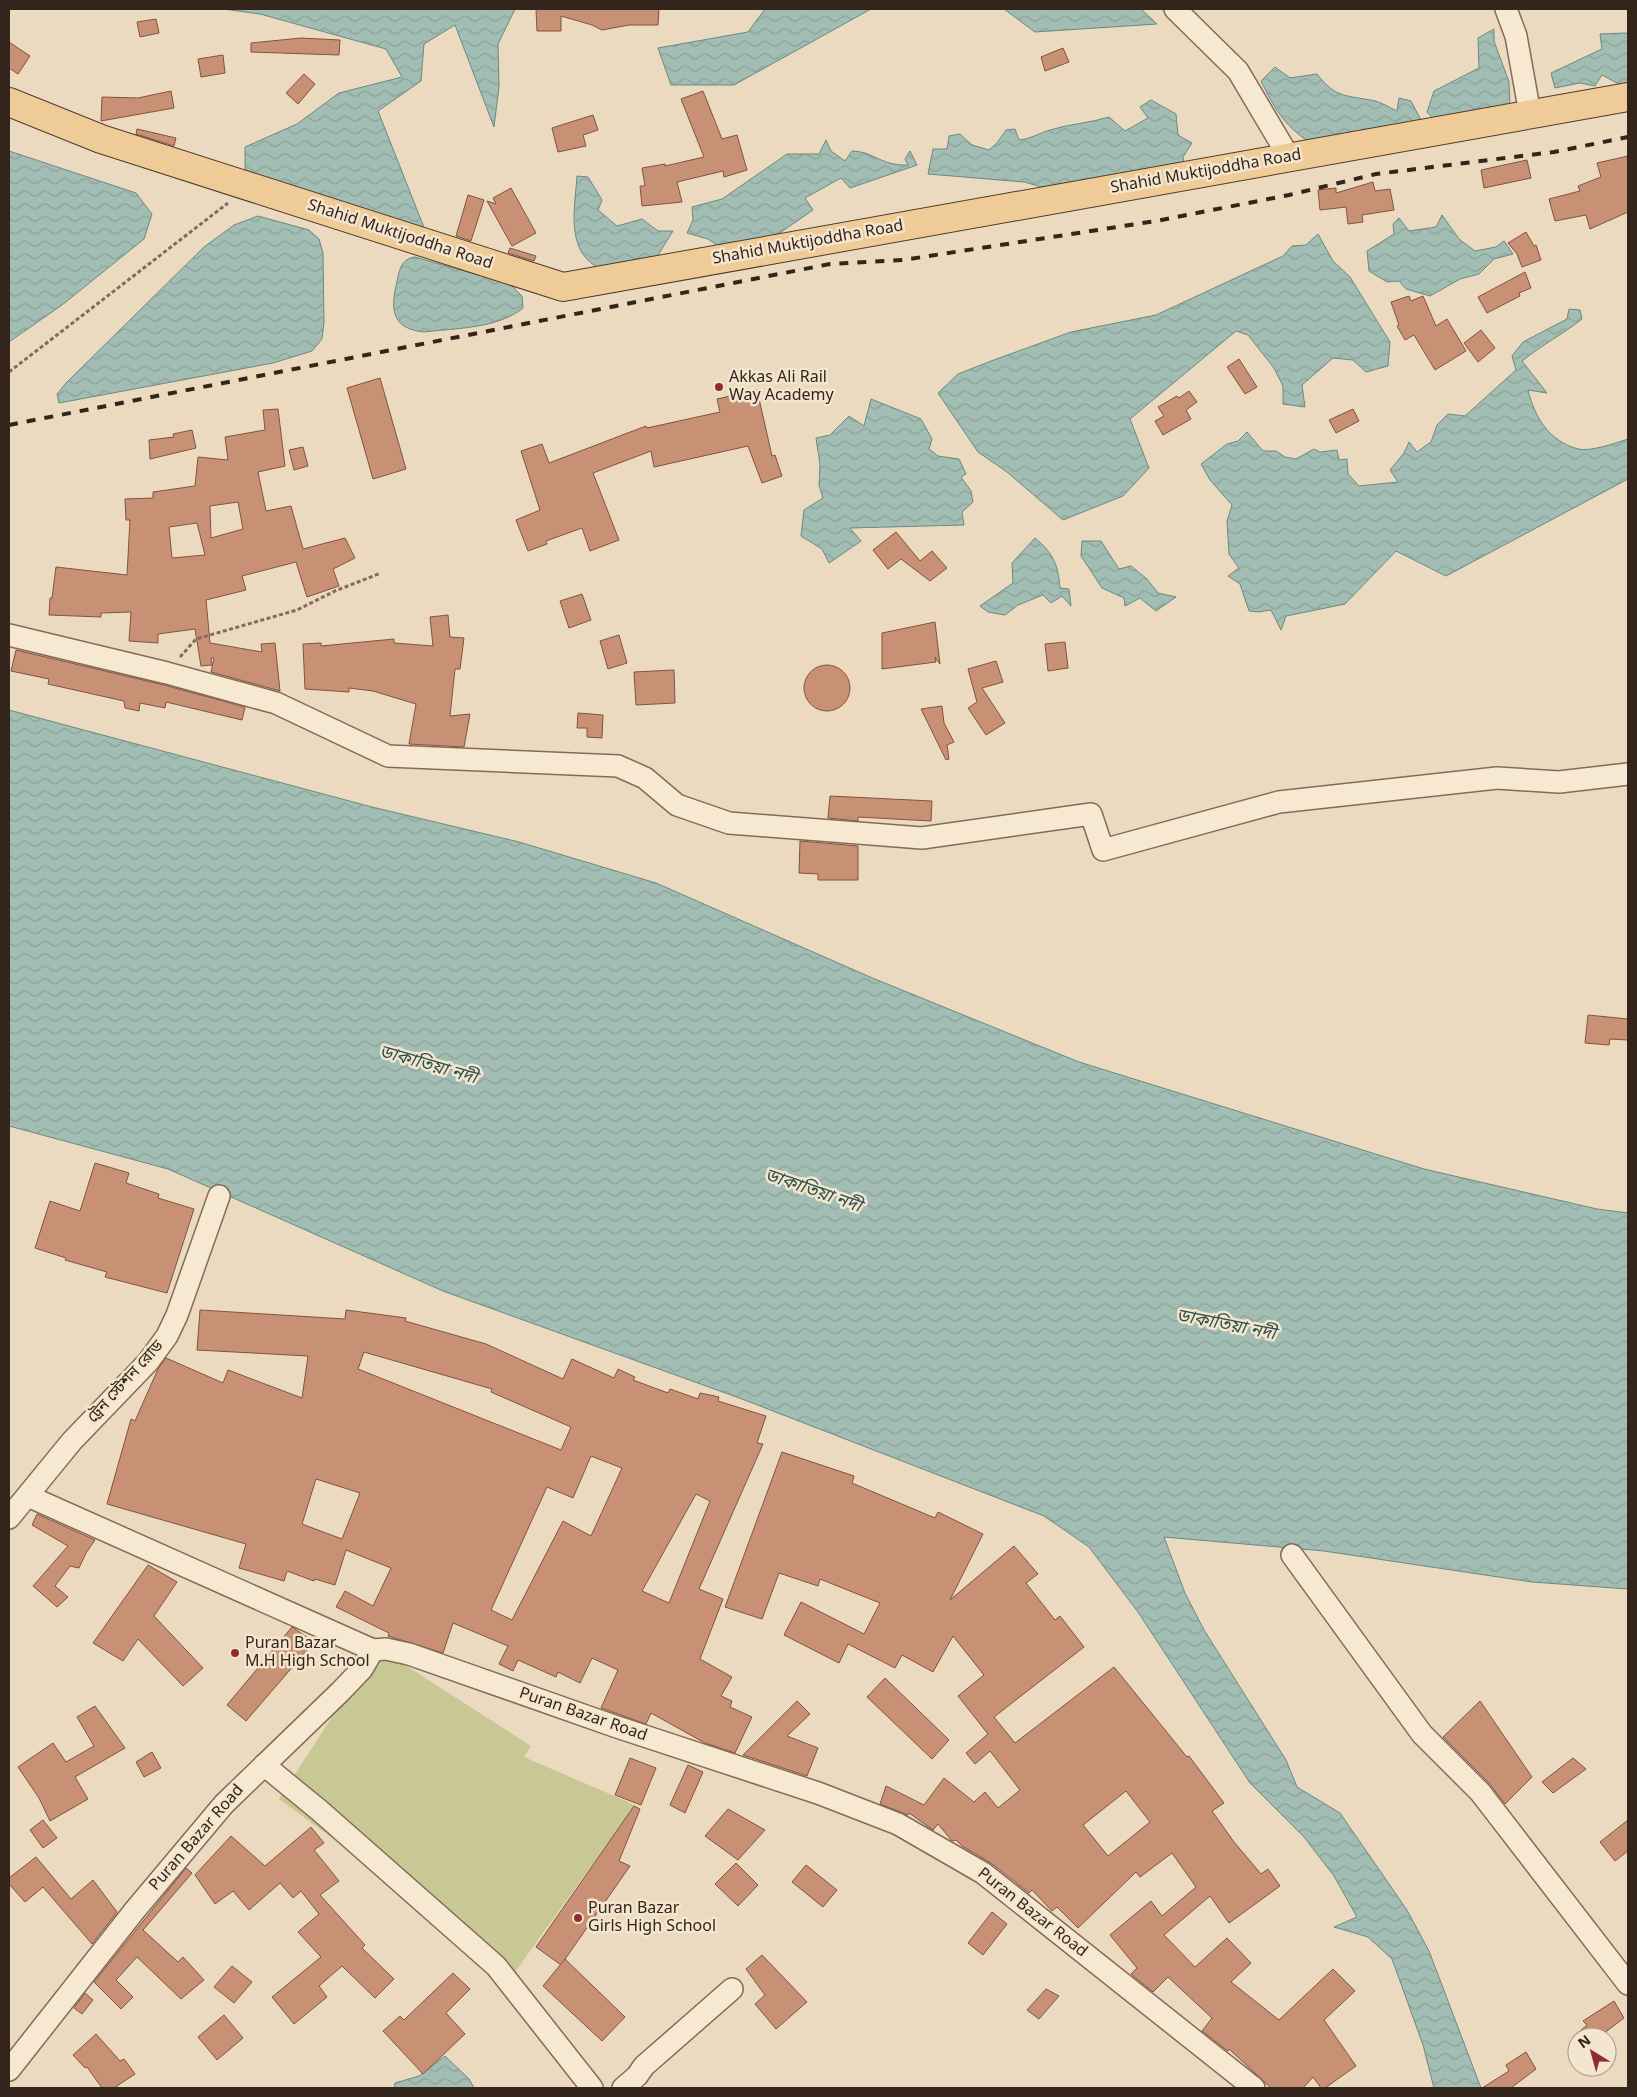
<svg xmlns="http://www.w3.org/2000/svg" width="1637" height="2097" viewBox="0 0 1637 2097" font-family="Georgia,'Noto Sans Bengali',serif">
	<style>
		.green { fill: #c7c893 }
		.water { fill: url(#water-waves); stroke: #6a8a7f }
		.building { fill: #c89176; stroke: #81533f; fill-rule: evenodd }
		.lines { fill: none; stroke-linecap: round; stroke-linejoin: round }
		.minor-casing { stroke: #836b58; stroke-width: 24 }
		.major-casing { stroke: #503a2c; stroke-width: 30 }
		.path { stroke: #836b58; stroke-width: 3; stroke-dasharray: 4 2.5; stroke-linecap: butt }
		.minor { stroke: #f7e8d1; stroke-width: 21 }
		.major { stroke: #eecb97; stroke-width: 28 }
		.rail { stroke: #33251c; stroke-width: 4; stroke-dasharray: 9 9; stroke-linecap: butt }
		.poi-dot { fill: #8f2b34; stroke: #f3e5ce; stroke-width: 2 }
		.labels { text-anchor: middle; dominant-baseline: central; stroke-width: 5; stroke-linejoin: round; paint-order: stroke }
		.street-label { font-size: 16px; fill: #33251c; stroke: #f3e5ce }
		.poi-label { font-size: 16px; fill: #33251c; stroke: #f3e5ce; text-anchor: start }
		.water-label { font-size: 18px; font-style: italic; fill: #2c524c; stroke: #f3e5ce }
	</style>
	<defs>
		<pattern id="water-waves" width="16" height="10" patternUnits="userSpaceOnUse" patternTransform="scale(1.25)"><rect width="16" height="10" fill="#a2bdb3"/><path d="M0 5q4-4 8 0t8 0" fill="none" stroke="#8ca299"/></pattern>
	</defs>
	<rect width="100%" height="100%" fill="#ebdabf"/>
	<polygon class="green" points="377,1647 531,1746 524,1757 635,1805 515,1972 279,1799"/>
	<g class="water">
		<polygon points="223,9 515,9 498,44 499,87 494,127 455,25 424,44 421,81 378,111 427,235 245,170 245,147 297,124 339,93 402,77 386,49 260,14"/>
		<polygon points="765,9 871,9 734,85 671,85 658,48 748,32"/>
		<polygon points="1004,9 1141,9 1157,24 1035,32"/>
		<polygon points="1494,29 1494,41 1509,82 1510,106 1444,130 1427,112 1434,91 1479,68 1478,38"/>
		<polygon points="1626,33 1628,34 1628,89 1602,75 1595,86 1580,83 1555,88 1551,73 1602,49 1600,34"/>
		<path d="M1275,67L1290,78L1317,74C1336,99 1347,95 1375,101C1383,103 1390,108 1397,111L1399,98L1411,101L1424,126L1309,142C1283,124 1275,109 1261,81Z"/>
		<path d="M1151,100L1176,114L1178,135L1192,143L1183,157L1186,178L1089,200L1024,182L928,174L933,149H947L949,136L960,134L972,145L989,150L997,143L1006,130L1015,129L1019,140C1031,139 1039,133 1050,130C1069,124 1090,123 1109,117L1125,131L1148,118L1140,107Z"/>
		<path d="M826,140L831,151L845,161L852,151C876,152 880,166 908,165L905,159L910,151L917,165L850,188L841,178L805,198L813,210L745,257L715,264L717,245L708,239L687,233L693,220L692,207L722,199L787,154H819Z"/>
		<polygon points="9,151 136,193 152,214 144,239 62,305 9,342"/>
		<path d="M577,176L588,177L602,200L598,210L617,226L642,219L658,231H673L658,255L661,277C646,275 614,275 603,270C564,254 575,208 577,176Z"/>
		<polygon points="1442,215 1459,239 1475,251 1496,247 1504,241 1513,254 1494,259 1479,274 1460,279 1430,296 1406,289 1399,281 1387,282 1369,271 1367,251 1394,234 1393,224 1399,218 1409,231 1436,227"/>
		<polygon points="258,216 309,230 319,239 323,253 324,322 322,339 312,351 273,363 59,403 57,394 66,383 204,247 234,225"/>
		<polygon points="1318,234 1333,261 1350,277 1390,342 1388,366 1366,372 1353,360 1333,358 1302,385 1305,407 1283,404 1283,386 1274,368 1248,335 1236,331 1130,419 1149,468 1123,496 1063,520 1007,472 978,452 938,393 958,374 991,361 1071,332 1156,315 1283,256 1292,246 1306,245"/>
		<path d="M415,257L510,284L522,296L523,308C497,329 456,328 424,332C394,329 390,312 396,286C399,272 400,259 415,257Z"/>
		<path d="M1569,309L1580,310L1582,319C1563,334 1542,345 1522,361L1547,393L1528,390C1535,418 1549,441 1578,449C1590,452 1616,443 1628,439V479L1446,576L1396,551L1345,604L1286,616L1281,630L1271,610L1258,612L1249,611L1240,584L1228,576L1239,568L1229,554L1227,521L1232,505L1210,480L1201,464L1227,444L1238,441L1247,432L1263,451H1276L1285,457L1296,459L1314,449L1320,452L1337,450L1339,460L1347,459L1348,474L1359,486L1398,482L1390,470L1404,453L1409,442L1417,452L1431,442L1437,425L1448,414L1465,416L1516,370L1512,356L1523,342L1567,319Z"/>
		<polygon points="871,399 921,419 932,439 929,449 938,456 959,459 966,474 961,477 971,491 973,502 962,512 964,525 850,528 861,541 829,563 822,549 801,536 804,510 823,498 819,485 820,464 816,438 830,435 849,416 864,426"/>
		<path d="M1035,538C1053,553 1058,564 1060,588L1069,589L1071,606L1062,596L1051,603L1043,595L1018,605L1005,615L988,612L980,606L1013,583L1012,563Z"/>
		<polygon points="1082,541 1101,541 1119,569 1131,566 1147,579 1158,593 1176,597 1156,611 1140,598 1125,606 1124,598 1102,588 1081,556"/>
		<polygon points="9,710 372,807 519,842 656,883 870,977 1079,1062 1424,1169 1597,1209 1628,1213 1628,1589 1532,1582 1324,1551 1164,1537 1185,1593 1204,1630 1286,1760 1297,1787 1340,1813 1407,1910 1429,1951 1481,2088 1434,2088 1423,2045 1392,1959 1368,1937 1334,1927 1357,1917 1334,1876 1304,1837 1250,1783 1138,1612 1089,1547 1044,1516 742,1399 443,1291 168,1169 9,1126"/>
		<polygon points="445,2056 469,2079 474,2088 394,2088 395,2083 419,2076"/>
	</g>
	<g class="building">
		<polygon points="536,9 659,9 658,25 629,25 602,30 592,25 561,16 561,31 537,31"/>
		<polygon points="156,19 159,33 140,37 137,22"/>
		<polygon points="301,38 340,40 339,55 251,52 251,43"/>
		<polygon points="9,42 30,56 18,74 9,68"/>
		<polygon points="1063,48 1069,62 1045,71 1041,57"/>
		<polygon points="223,55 225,73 201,77 198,59"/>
		<polygon points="304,74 315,84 298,104 286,93"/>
		<polygon points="171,91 174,108 101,121 102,97 138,98"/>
		<polygon points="703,91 722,139 737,135 747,170 724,177 723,171 677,182 682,202 642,206 640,186 645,186 642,168 665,164 665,166 704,157 681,99"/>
		<polygon points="593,115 598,130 583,135 586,146 558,152 552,128"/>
		<polygon points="137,129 176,138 174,146 136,134"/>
		<polygon points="1628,156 1628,212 1590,229 1586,215 1555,221 1549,199 1580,191 1578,186 1601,177 1597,163"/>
		<polygon points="1527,160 1531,178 1484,188 1481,170"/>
		<polygon points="1373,182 1375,191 1390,189 1394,210 1362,215 1363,222 1348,224 1346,207 1320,210 1318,190 1336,188 1336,193"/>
		<polygon points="511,188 536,233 512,246 487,201 496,204 493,198"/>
		<polygon points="468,195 484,200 471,241 456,236"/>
		<polygon points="1526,232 1534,246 1536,245 1541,260 1522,267 1517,254 1508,243"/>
		<polygon points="510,248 536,256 534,261 508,253"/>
		<polygon points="1525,272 1531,288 1519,293 1520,296 1487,313 1478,297"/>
		<polygon points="1409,296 1411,301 1423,296 1436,326 1447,319 1466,351 1435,370 1414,335 1405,340 1397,326 1399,325 1391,302"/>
		<polygon points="1481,330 1495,348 1478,362 1464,343"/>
		<polygon points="1239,359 1257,387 1245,394 1227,367"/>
		<polygon points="380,378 406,469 373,479 347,388"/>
		<polygon points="757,390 772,456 775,455 782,476 762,483 748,446 654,467 651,451 593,473 619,540 590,551 582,528 546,541 547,544 528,551 516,520 540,510 521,451 542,444 549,463 646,426 647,428 720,412 717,399"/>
		<polygon points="1189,391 1197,402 1186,410 1191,419 1163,435 1155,421 1164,416 1158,407 1177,396 1179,398"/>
		<path d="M278,409L285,466L258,472L266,511L291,506L303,549L345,538L355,558L333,569L339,586L307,597L296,562L242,576L246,590L206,600L210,643L262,652L261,644L275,643L280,691L211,672L214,658H211L212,665L201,666L195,629L158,634V643L129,641L131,612L101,613V617L49,615L50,598H52L56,567L127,575L130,520H126L125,499L153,498V492L195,486L198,457L228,460L225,437L265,430L263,410ZM238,502L243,529L211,538L210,506ZM197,523L205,555L172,558L169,527Z"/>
		<polygon points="1353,409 1359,421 1336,433 1329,420"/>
		<polygon points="192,430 196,448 150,459 149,440 174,437 173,434"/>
		<polygon points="303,447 308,466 294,470 289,450"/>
		<polygon points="896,532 920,561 932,551 947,568 930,581 901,559 888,569 873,550"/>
		<polygon points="582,594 591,620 569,628 560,601"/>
		<polygon points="448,615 450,637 464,638 460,669 455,669 450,716 470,714 464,747 409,744 416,704 373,691 349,688 349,692 305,689 303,644 321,643 321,646 394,639 394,643 433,646 430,617"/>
		<polygon points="935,622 940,664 935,657 936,662 882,669 882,633"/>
		<polygon points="619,635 627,663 608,669 600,641"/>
		<polygon points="1065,642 1068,668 1048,671 1045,644"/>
		<polygon points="16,650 164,685 245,707 242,720 166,702 165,708 140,703 139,711 125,708 124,701 48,684 49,679 11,671"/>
		<polygon points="996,661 1003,682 982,688 1005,723 986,735 968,708 977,702 968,669"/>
		<circle cx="827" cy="688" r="23"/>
		<polygon points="674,670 675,703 636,705 634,672"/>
		<polygon points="942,706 944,723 954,742 947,745 949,759 946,760 921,709"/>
		<polygon points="578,713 603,715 602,738 587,737 587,728 577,728"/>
		<polygon points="830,796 932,801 931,821 858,817 858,821 828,818"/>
		<polygon points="800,841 858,846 858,880 818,880 818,874 799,873"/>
		<polygon points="1588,1015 1628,1019 1628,1040 1610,1039 1609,1045 1585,1043"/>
		<polygon points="95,1163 129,1173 126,1183 159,1194 158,1198 194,1209 167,1293 105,1277 107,1272 65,1260 66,1258 35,1248 50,1201 80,1211"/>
		<path d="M200,1310L345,1319L346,1310L406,1318L405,1321L486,1344L563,1379L572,1359L614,1378L618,1369L635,1377L633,1380L668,1393L670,1389L698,1399L700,1393L719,1397L718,1401L766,1416L757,1443L763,1444L699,1589L723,1599L700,1659L732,1677L721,1696L732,1701L730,1707L752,1717L735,1753L705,1743L651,1713L646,1724L601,1708L618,1670L592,1658L580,1683L558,1672L556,1677L518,1660L513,1671L499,1664L508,1646L453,1623L443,1653L388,1636L389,1633L336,1607L345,1591L373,1606L391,1568L346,1550L335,1585L315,1579L314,1581L287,1571L284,1581L239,1568L246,1544L107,1504L131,1419L135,1421L158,1369L166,1358L223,1383L228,1370L302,1398L308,1356L197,1350ZM364,1352L492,1389L491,1392L571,1427L561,1450L358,1369ZM591,1456L622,1468L591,1536L563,1521L512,1620L491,1610L547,1487L573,1498ZM316,1479L360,1493L342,1539L302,1524ZM696,1494L710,1501L669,1603L642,1591Z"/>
		<path d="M782,1452L854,1476L852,1483L935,1518L938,1512L983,1534L950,1600L1014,1546L1038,1574L1026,1583L1055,1620L1060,1616L1084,1647L994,1717L1015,1743L1114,1667L1187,1757L1189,1756L1224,1803L1212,1811L1234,1842L1261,1874L1268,1869L1280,1886L1229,1923L1210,1896L1164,1935L1195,1967L1227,1938L1251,1963L1231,1982L1279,2020L1333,1969L1355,1991L1324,2020L1356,2066L1325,2088H1321L1313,2077L1303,2088H1271L1229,2049L1228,2051L1202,2031L1212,2018L1168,1977L1153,1992L1131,1974L1137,1968L1110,1935L1151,1901L1162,1916L1196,1887L1172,1853L1140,1877L1136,1872L1078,1928L1057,1907L1052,1911L1032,1890L1029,1893L991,1863L962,1846L956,1840L952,1841L938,1824L933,1830L909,1813L908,1815L880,1804L886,1786L924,1805L944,1778L974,1802L985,1792L998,1808L1020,1790L990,1751L975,1764L966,1753L988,1734L958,1696L984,1675L953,1636L933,1672L902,1655L895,1668L848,1644L839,1663L784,1635L801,1602L864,1634L880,1603L820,1579L818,1586L779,1573L762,1619L725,1607ZM1126,1791L1150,1822L1108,1856L1083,1825Z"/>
		<polygon points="37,1514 95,1540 86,1553 79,1568 70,1566 55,1586 68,1597 57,1607 33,1586 68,1546 32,1525"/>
		<polygon points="148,1565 177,1582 154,1616 203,1668 183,1686 138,1639 123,1661 93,1643"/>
		<polygon points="292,1627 314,1642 246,1721 227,1705"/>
		<polygon points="885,1678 949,1740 932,1759 867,1697"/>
		<polygon points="797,1701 810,1714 787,1736 818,1748 807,1776 743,1755"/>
		<polygon points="1480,1701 1532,1777 1505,1804 1489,1783 1443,1737"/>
		<polygon points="95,1706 125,1748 75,1777 88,1799 50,1821 39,1798 18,1767 53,1743 66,1762 94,1746 77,1717"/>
		<polygon points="152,1752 161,1768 144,1777 136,1762"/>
		<polygon points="630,1758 656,1768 641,1805 615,1795"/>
		<polygon points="1573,1758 1586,1769 1553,1793 1542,1782"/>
		<polygon points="688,1765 703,1772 685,1813 670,1805"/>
		<polygon points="634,1806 640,1809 619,1861 630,1866 561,1965 536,1947"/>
		<polygon points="728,1809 765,1830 738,1860 705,1836"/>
		<polygon points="43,1820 57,1838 43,1848 30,1830"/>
		<polygon points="1628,1820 1628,1851 1615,1861 1600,1842"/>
		<polygon points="311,1827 324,1843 314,1850 339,1881 320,1895 365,1945 362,1948 394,1979 375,1998 342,1966 319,1986 327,1997 294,2024 272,1997 321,1957 298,1932 319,1914 301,1891 293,1898 280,1883 249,1910 233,1891 215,1904 195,1875 231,1836 265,1866"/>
		<polygon points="36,1857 71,1899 93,1880 117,1912 92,1944 43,1887 25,1902 9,1884 9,1878"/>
		<polygon points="736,1863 758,1885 738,1906 715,1884"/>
		<polygon points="806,1865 837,1890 823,1907 792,1882"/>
		<polygon points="186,1868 192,1873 143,1930 178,1962 183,1957 204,1980 181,1999 137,1957 116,1980 133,1997 121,2009 94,1982"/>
		<polygon points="992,1912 1007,1924 983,1955 968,1943"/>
		<polygon points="762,1955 807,2002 776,2029 755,2004 765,1995 746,1969"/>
		<polygon points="565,1959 625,2017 602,2041 543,1986"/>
		<polygon points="232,1966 252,1982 234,2003 214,1987"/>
		<polygon points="453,1973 470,1989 446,2013 465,2034 423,2074 383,2031 400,2016 404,2020"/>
		<polygon points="1046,1989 1059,1996 1039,2019 1027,2010"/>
		<polygon points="85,1993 93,2000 82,2014 74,2008"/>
		<polygon points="1614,2001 1624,2018 1599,2037 1573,2037 1587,2025 1583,2021"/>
		<polygon points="224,2015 243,2038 217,2060 198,2037"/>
		<polygon points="96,2034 120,2061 124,2059 135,2074 114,2088 102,2088 87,2067 85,2068 73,2055"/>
		<polygon points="1526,2052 1536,2069 1511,2088 1482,2088 1509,2071 1506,2065"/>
	</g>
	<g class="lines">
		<defs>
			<g id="minor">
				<polyline points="1175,9 1238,71 1289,157"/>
				<polyline points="1506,9 1516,36 1530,114"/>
				<polyline points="9,635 167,673 276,703 388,756 618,766 645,778 677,805 729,823 922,838 1091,814 1103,850 1279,802 1497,778 1559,782 1628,774"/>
				<polyline points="28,1496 373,1650 386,1649 409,1654 617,1727 818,1793 898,1824 983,1873 1254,2088"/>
				<polyline points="9,1518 72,1441 148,1362 167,1336 177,1315 219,1196"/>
				<polyline points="1292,1555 1422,1734 1480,1792 1628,1984"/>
				<polyline points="264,1765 319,1810 496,1966 592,2088"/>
				<polyline points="9,2070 135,1910 224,1804 340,1692 362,1669 373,1650"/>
				<polyline points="623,2088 637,2076 644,2066 732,1989"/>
			</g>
			<polyline id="major" points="9,102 101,139 563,287 1628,97"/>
		</defs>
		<use href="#minor" class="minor-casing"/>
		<use href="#major" class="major-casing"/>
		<g class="path">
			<polyline points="9,372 228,203"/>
			<polyline points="180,657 196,639 297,610 335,591 381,573"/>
		</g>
		<use href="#minor" class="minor"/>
		<use href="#major" class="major"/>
		<polyline class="rail" points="9,425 830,264 903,260 1156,221 1289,195 1376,174 1554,152 1628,137"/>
	</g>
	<g class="poi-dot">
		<circle cx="719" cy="387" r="5"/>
		<circle cx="235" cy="1653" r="5"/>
		<circle cx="578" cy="1918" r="5"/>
	</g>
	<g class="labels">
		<g class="street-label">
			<text transform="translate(1206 172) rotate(-10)">Shahid Muktijoddha Road</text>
			<text transform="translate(400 235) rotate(18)">Shahid Muktijoddha Road</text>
			<text transform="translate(808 243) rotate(-10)">Shahid Muktijoddha Road</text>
			<text transform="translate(126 1382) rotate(-48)">ট্রেন স্টেশন রোড</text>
			<text transform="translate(583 1715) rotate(19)">Puran Bazar Road</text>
			<text transform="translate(197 1838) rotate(-49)">Puran Bazar Road</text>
			<text transform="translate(1032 1913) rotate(38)">Puran Bazar Road</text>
		</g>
		<g class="poi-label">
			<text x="729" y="378">Akkas Ali Rail<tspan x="729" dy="18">Way Academy</tspan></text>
			<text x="245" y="1644">Puran Bazar<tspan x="245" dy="18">M.H High School</tspan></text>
			<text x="588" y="1909">Puran Bazar<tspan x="588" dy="18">Girls High School</tspan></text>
		</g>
		<g class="water-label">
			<text transform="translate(428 1065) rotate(16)">ডাকাতিয়া নদী</text>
			<text transform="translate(813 1191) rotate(19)">ডাকাতিয়া নদী</text>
			<text transform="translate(1226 1325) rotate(11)">ডাকাতিয়া নদী</text>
		</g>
	</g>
	<rect width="1637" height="2097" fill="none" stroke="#33251c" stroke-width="20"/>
	<g transform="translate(1592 2052) rotate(323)"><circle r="24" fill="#f3e5ce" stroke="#a69887"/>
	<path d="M0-4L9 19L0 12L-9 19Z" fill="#8f2b34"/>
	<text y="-8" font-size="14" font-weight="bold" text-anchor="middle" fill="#33251c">N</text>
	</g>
</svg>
